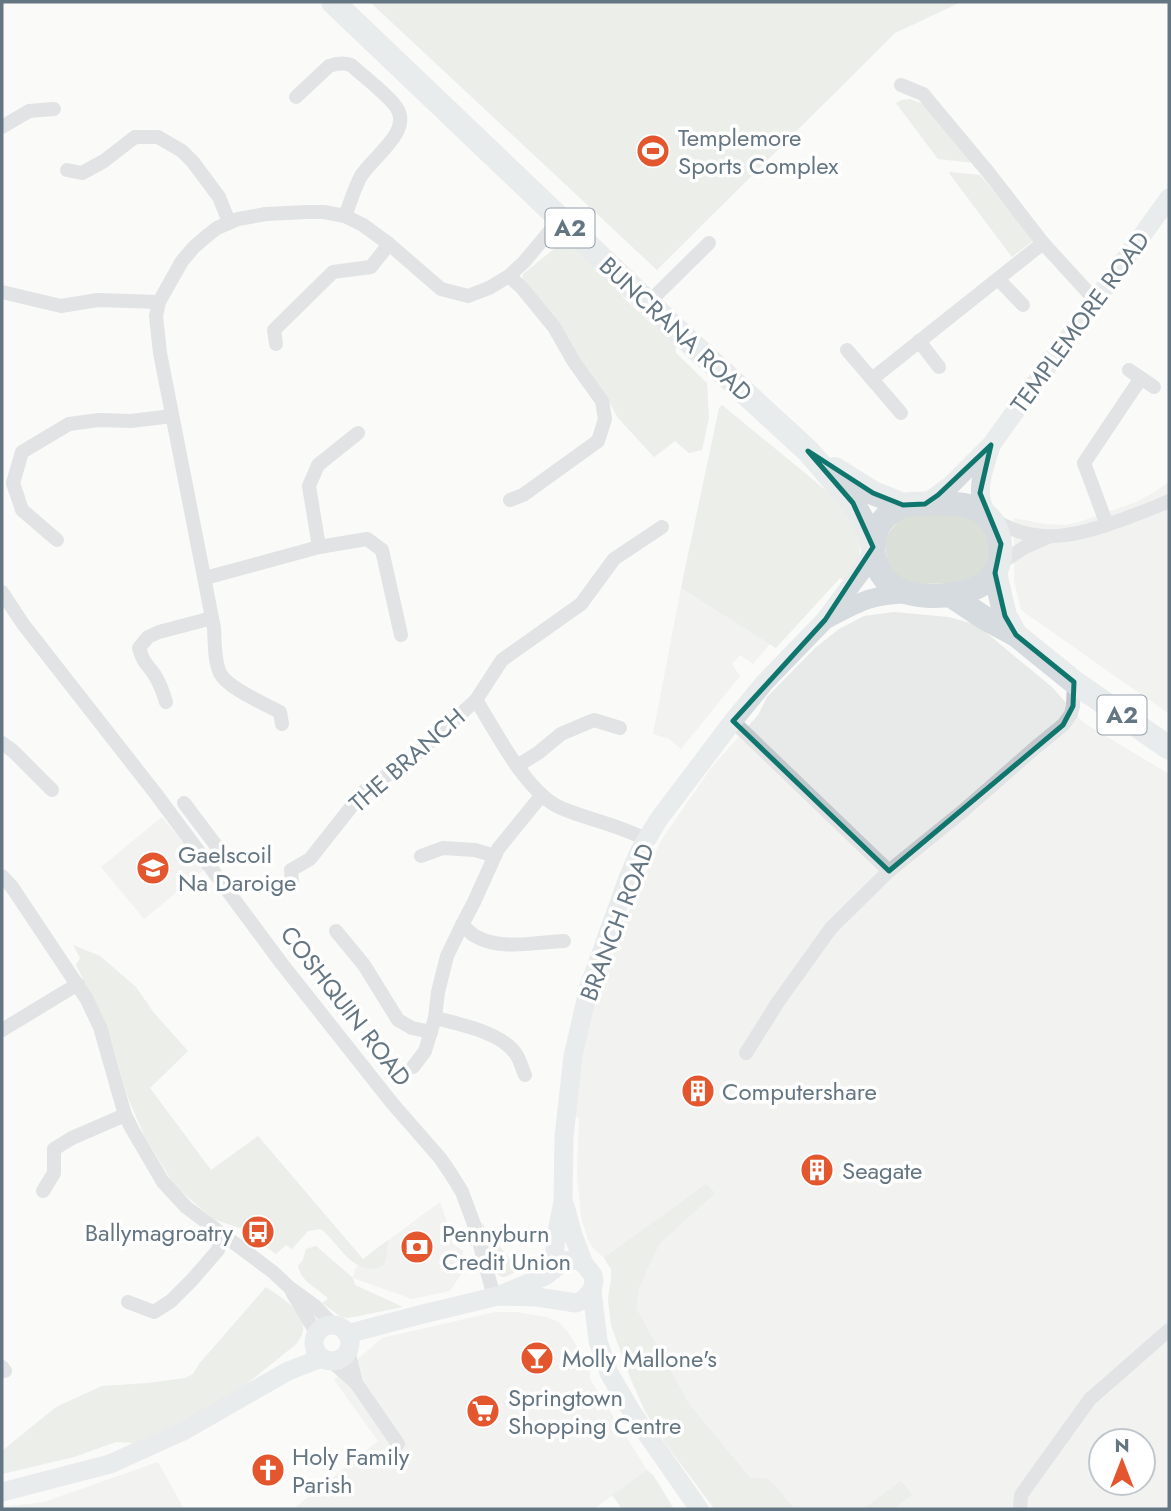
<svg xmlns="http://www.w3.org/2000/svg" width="1171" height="1511" viewBox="0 0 1171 1511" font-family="Jost,sans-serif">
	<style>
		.built { fill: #e8e9e9; fill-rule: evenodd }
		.green { fill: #dadfd7 }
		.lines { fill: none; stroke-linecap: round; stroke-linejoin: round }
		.street { stroke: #c3c8cc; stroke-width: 14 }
		.secondary { stroke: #d6dbdf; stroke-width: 19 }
		.highway { stroke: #d6dbdf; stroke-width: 24 }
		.marked { fill: none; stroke: #0f766e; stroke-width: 5; stroke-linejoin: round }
		.labels { text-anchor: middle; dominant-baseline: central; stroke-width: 7; stroke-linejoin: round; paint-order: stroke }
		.shield { fill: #fff; stroke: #939fa8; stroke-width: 2 }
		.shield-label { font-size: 23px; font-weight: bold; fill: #657683 }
		.poi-label { font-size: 24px; fill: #657683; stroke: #fff; text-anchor: start }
		.street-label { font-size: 24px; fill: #657683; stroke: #fff }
	</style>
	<rect width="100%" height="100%" fill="#fafaf8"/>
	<g class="built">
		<polygon points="1169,478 1169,714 1021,610 1014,581 1014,518 1045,524 1066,525 1082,521 1136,502 1153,493 1167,483"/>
		<polygon points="681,588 770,644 753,664 740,655 732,664 740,676 681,749 669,739 653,734"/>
		<path d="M894,612L949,617L977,625L1052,687L1084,723L1169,774V1509H714L666,1444L645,1411L630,1377L611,1325L608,1298L611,1281V1269L605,1259L593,1248L588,1240L581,1217L577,1174L579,1118L574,1117L581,1054L601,974L645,874L662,839L711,768L758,715L767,697L815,648L839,629L864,616ZM1101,1441H1143V1483H1101Z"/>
		<polygon points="162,817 205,869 144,919 101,867"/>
		<polygon points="440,1202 452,1237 452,1243 463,1251 464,1270 450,1291 412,1299 353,1278 355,1269 363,1259"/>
		<polygon points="495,1312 516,1312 547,1317 559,1322 568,1332 585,1360 590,1371 590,1379 647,1470 594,1509 293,1509 378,1441 334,1380 382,1338"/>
		<polygon points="158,1462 184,1509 2,1509 2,1507 44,1502"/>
	</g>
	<g class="green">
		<polygon points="370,2 961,2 895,33 657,270"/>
		<polygon points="910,99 925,105 975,163 938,159 896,103 902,100"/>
		<polygon points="950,172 980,175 1034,240 1012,257 949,173"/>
		<polygon points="571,246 604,274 625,299 652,324 676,342 676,353 707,383 709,418 702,450 689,453 675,441 654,457 618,418 611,405 522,283 523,274 555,248"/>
		<polygon points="722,405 850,510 860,548 858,562 845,581 840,578 776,648 681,588 719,408"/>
		<polygon points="962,511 991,530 989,566 966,583 918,584 903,580 888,567 884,539 902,516"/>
		<path d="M73,945L100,956L136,987L154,1013L188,1051L150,1088L211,1170L258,1136L363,1259L388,1240L385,1261L383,1266C353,1278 339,1243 321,1229L308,1231L292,1249L286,1245L276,1254L262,1244V1231L245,1225L243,1229L213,1219L182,1192L175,1191L169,1181V1176L145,1137L128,1098L113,1046L103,1019L76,965L80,958Z"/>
		<polygon points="706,1184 715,1193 660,1243 650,1263 639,1288 636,1308 689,1404 750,1478 766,1478 775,1485 794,1509 715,1509 666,1444 645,1411 630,1377 611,1325 608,1298 611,1281 611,1269 604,1258"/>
		<path d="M481,1222L518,1270C514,1272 506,1278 502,1277C490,1273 484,1233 481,1222Z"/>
		<path d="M316,1246L353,1278L355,1285L403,1307L348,1318L341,1317L322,1303L328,1299C318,1287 302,1284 298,1266L303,1260L306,1249Z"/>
		<path d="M266,1287C285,1300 319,1320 295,1345L243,1387L191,1417L134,1443L116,1442L74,1457L2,1474V1451L56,1407L102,1386L148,1383L185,1378L193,1374L199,1364Z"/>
		<polygon points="647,1470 653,1475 674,1509 622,1509 612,1495"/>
		<polygon points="901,1481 912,1495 893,1509 863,1509"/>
	</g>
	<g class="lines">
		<g class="street">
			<polyline points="901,85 923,94 988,172 1043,243 1095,300"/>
			<path d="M296,97L329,66C337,63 343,62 351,65C362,75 392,98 398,110C410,133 372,158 361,176C354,189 350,203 345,216"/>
			<polyline points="2,127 29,111 54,109"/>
			<polyline points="67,170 82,173 104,161 135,137 158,137 182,151 193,162 219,197 229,222"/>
			<polyline points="509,276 522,288 554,327 574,362 602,401 605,419 598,441 523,495 510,500"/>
			<polyline points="998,279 1023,305"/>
			<polyline points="2,292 61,306 98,300 159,302"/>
			<polyline points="648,303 709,243"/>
			<polyline points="919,341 939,367"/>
			<polyline points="276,344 274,330 333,272 371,267 389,244"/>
			<polyline points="847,350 901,413"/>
			<polyline points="1129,370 1154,387"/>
			<polyline points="872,379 1043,243"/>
			<path d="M993,519C1037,548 1079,535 1124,519C1139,513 1154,508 1169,501"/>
			<polyline points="1107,525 1084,463 1141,378"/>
			<polyline points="57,540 22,510 13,483 22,452 69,424 99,420 131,421 172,416"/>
			<polyline points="319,547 309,486 318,465 358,433"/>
			<polyline points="999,564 1025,547 1048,537"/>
			<polyline points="205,578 319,547 367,539 382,550 401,635"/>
			<polyline points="2,592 23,624 156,794 282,964 392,1103 440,1158 451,1174 462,1192 475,1227 494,1297"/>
			<path d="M166,702C163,692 160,683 154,674C146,663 143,662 139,648L148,637L159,632L212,618"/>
			<polyline points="733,721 889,871"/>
			<path d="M282,724L280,712C265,704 227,688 220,673C214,660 215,642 214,628L160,353L156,316L159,302L182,261L194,247L208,235L217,228L238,219L266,214L307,212H324L345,216L363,225L389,244L441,289L468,296L489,288L509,276L524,262L560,219"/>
			<polyline points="2,743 13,751 52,790"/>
			<polyline points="517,766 538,753 561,734 594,720 620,728"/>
			<polyline points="184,803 221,852"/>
			<path d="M647,840C620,825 589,820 561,808C527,794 495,730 476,700L502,660L581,604L614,559L662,527"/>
			<polyline points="421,856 443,848 475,850 495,856"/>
			<polyline points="2,876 12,887 86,998 100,1027 125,1115 132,1129 163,1182 186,1207 273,1272 290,1288 316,1307 334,1326"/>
			<polyline points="292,883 291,870 310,859 363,792 410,759 447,727 476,700"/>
			<path d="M462,925C466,928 470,933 475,936C500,951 537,942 564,941"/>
			<polyline points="336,931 364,965 398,1020 412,1028 431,1032"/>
			<path d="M435,1018C459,1024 501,1032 516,1054C520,1060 522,1068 525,1075"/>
			<polyline points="2,1030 78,984"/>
			<polyline points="746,1053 778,1002 831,928 889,871 963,811 1036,747 1063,725 1071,714 1073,706 1074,682"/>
			<polyline points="413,1067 425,1051 435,1018 438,992 447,956 462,925 474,902 498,849 541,796"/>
			<polyline points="43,1191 54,1173 54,1149 72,1138 125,1115"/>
			<polyline points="292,1292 317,1334"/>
			<polyline points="128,1302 154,1312 171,1301 192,1280 218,1250 222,1235"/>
			<polyline points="348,1350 356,1383"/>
			<polyline points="331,1361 356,1383 398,1444"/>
			<polyline points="2,1367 5,1371"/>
			<polyline points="1020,1509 1021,1495 1090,1399 1169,1330"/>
		</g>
		<g class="secondary">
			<polyline points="925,504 951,485 991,445 1169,198"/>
			<path d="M986,513C974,492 984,468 991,446"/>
			<path d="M829,618C861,601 873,594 910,594"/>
			<polyline points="565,1206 573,1235 584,1264"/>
			<polyline points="553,1270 556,1236 563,1202 564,1137 573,1056 589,987 628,878 640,850 659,819 733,721 765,682 825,620 864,568 872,550"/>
			<polyline points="592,1290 598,1341 609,1373 633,1414 699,1509"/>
			<circle cx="332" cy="1343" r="18"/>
			<polyline points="347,1334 419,1315 498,1296 545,1276 564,1261 578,1260 584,1264 593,1275 594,1282 592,1290 583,1300 576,1303 537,1297 498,1296"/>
			<polyline points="2,1492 110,1464 185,1430 288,1371 322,1358"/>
		</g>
		<g class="highway">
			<polyline points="333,2 684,337 808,451 853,503 866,526 872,545"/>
			<polyline points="835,469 873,493 903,505"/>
			<path d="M910,504C940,504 982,496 996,529C1001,540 1002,554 998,566C987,597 929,601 902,591C889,586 879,574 875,560C872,549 872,539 877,529C884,516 896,506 910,504Z"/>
			<polyline points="995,573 1005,616 1016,635"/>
			<polyline points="950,595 986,619 1016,635 1074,682 1169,748"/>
		</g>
	</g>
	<path d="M0 0H1171V1511H0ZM991,445L980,493L1001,544L995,573L1005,616L1016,635L1074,682L1073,706L1063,725L889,871L733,721L825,620L873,547L853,503L808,451L873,493L903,505L925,504L938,495Z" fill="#fafaf8" fill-opacity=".55" fill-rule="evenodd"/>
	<path class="marked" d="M991,445L980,493L1001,544L995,573L1005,616L1016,635L1074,682L1073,706L1063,725L889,871L733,721L825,620L873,547L853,503L808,451L873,493L903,505L925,504L938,495Z"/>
	<defs>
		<symbol id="stadium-disc" viewBox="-11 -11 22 22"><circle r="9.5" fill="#e4572e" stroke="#fff"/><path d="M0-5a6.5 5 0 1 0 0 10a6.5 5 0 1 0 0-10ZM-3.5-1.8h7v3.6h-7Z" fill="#fff"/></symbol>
		<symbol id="school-disc" viewBox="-11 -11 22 22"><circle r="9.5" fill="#e4572e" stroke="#fff"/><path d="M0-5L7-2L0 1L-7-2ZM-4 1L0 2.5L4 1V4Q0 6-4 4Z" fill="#fff"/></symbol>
		<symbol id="building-disc" viewBox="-11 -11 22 22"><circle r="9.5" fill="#e4572e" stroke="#fff"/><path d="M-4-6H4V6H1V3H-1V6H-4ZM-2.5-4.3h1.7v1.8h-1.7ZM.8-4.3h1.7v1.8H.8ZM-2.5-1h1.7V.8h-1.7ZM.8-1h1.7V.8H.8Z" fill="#fff"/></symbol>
		<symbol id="bus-disc" viewBox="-11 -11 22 22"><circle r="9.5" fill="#e4572e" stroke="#fff"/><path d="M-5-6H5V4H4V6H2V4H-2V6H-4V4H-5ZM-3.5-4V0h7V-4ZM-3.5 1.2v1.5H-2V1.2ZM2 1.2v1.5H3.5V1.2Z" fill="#fff"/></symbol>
		<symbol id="bank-disc" viewBox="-11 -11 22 22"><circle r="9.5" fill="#e4572e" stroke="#fff"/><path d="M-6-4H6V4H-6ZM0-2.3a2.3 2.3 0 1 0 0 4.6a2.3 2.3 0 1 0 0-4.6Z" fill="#fff"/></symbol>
		<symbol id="bar-disc" viewBox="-11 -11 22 22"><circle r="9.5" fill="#e4572e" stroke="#fff"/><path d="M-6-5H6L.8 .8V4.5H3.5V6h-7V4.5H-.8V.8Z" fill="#fff"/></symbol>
		<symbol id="supermarket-disc" viewBox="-11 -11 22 22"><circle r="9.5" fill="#e4572e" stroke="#fff"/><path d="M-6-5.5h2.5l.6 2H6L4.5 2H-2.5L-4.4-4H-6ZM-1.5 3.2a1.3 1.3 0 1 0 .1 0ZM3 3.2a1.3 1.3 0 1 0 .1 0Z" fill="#fff"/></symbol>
		<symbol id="church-disc" viewBox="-11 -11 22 22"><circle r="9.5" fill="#e4572e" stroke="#fff"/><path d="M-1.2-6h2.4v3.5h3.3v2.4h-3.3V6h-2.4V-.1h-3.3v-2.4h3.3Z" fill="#fff"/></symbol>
	</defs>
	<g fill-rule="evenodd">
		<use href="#stadium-disc" x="634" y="132" width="38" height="38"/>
		<use href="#school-disc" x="134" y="849" width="38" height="38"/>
		<use href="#building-disc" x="679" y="1072" width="38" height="38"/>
		<use href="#building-disc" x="798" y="1151" width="38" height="38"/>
		<use href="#bus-disc" x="239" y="1213" width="38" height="38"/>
		<use href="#bank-disc" x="398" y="1228" width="38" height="38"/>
		<use href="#bar-disc" x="518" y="1339" width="38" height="38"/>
		<use href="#supermarket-disc" x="464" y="1392" width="38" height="38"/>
		<use href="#church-disc" x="249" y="1451" width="38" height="38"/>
	</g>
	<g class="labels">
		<g class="shield">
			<rect x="545.5" y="208.5" width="49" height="39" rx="5"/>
			<rect x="1097.5" y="695.5" width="49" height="39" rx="5"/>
		</g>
		<g class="shield-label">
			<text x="570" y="228">A2</text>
			<text x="1122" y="715">A2</text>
		</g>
		<g class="poi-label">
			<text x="678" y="137">Templemore<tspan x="678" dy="28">Sports Complex</tspan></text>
			<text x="178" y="854">Gaelscoil<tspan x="178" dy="28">Na Daroige</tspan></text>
			<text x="722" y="1091">Computershare</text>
			<text x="842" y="1170">Seagate</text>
			<text x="233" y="1232" text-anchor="end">Ballymagroatry</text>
			<text x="442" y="1233">Pennyburn<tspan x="442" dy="28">Credit Union</tspan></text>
			<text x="562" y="1358">Molly Mallone's</text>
			<text x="508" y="1397">Springtown<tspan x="508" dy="28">Shopping Centre</tspan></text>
			<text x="292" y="1456">Holy Family<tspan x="292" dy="28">Parish</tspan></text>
		</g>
		<g class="street-label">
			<text transform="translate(1080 322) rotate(-54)">TEMPLEMORE ROAD</text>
			<text transform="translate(676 329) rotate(43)">BUNCRANA ROAD</text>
			<text transform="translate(407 760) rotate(-41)">THE BRANCH</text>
			<text transform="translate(617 922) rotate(-69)">BRANCH ROAD</text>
			<text transform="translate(346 1006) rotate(52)">COSHQUIN ROAD</text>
		</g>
	</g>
	<rect width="1171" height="1511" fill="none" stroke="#657683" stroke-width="7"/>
	<g transform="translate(1122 1462)"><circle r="33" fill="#ffffff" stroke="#c1c8cd" stroke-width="2"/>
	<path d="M0-5L12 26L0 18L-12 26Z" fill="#e4572e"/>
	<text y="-10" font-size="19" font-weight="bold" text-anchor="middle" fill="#657683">N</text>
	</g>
</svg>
